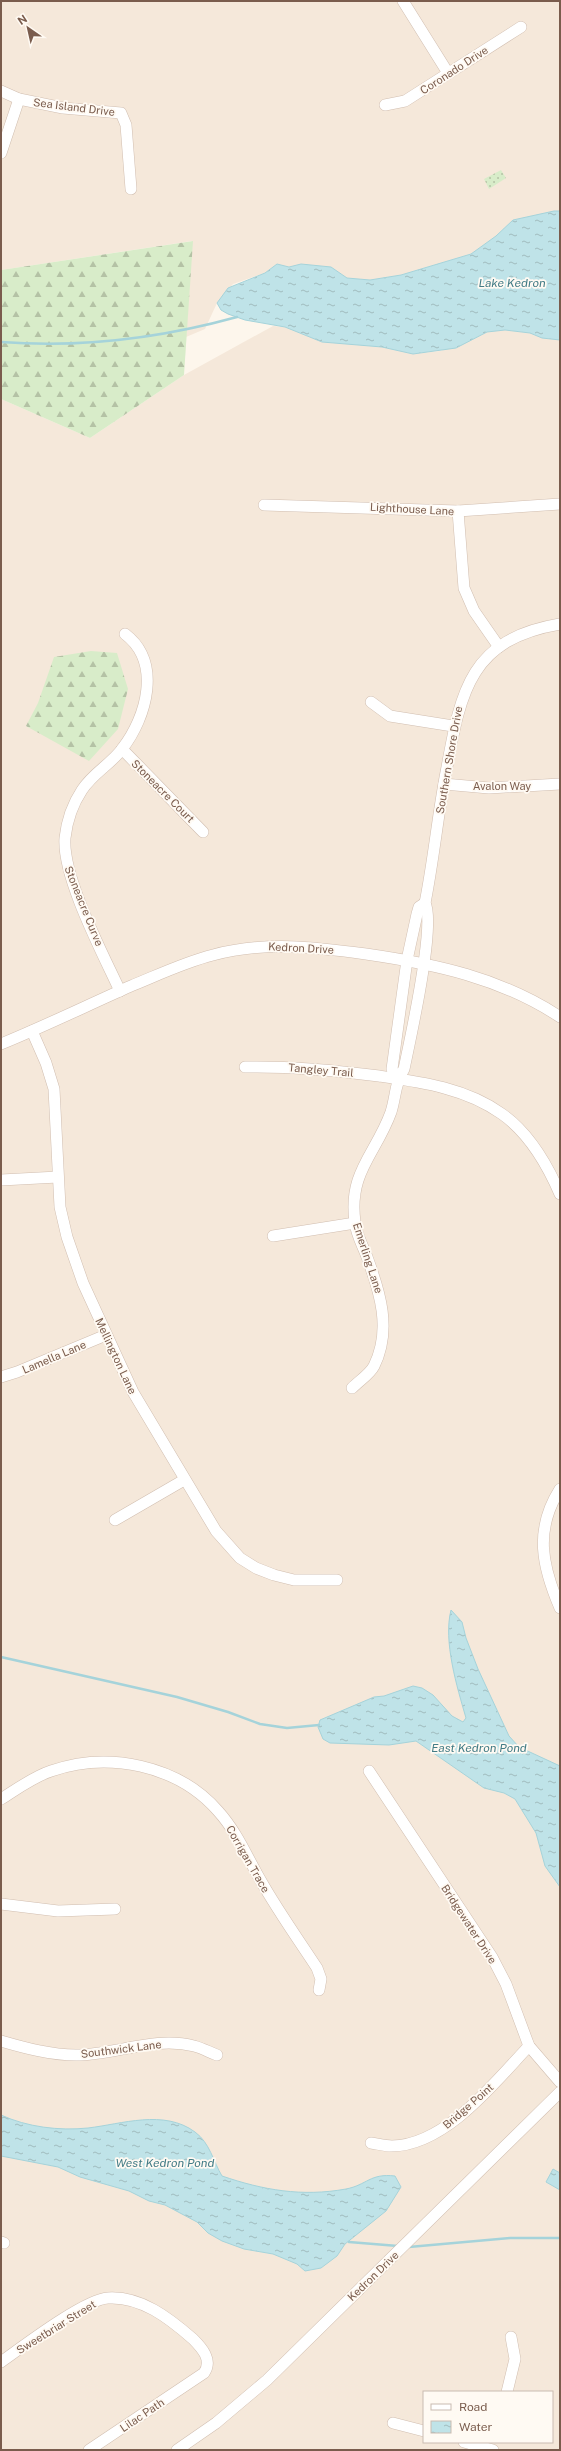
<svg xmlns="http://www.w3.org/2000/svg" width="561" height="2451" viewBox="0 0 561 2451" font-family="'Public Sans',sans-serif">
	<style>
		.residential { fill: #f5e8da; fill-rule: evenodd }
		.grass { fill: url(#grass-dots) }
		.forest { fill: url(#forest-firs) }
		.water { fill: url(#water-ripples); stroke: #a5d3da }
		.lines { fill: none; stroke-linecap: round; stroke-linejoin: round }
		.stream { stroke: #a5d3da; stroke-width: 2.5 }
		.minor-casing { stroke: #d1beb0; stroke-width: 12 }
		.minor { stroke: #fff; stroke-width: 11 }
		.labels { text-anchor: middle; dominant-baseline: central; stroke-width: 3.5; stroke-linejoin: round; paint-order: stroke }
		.street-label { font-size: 11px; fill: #7a5c4d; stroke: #fffaf3 }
		.water-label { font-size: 12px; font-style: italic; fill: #437c86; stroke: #fffaf3 }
	</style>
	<defs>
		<pattern id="grass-dots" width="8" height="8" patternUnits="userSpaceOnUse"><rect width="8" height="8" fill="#d8ecc9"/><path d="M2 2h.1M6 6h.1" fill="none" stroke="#b4c2a5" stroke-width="1.8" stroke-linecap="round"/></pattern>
		<pattern id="forest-firs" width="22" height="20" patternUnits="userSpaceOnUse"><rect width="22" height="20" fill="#d8ecc9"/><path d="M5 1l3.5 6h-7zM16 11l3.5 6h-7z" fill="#b4c2a5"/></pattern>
		<pattern id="water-ripples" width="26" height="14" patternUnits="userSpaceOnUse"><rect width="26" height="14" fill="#bfe3e8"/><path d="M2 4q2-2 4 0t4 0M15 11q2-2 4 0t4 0" fill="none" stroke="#a0bbbe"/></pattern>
	</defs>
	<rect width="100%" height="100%" fill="#fdf6ec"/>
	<g class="residential">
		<polygon points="1,1 560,1 560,211 513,220 496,236 471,254 401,275 370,280 347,278 331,267 301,264 289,267 277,264 265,273 233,284 217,303 205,329 186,337 192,241 1,270"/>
		<path d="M273,326L285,327L322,342L382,347L413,354L440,351L469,341L487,332L505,330L531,333L542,338L560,340V2450H1V399L90,438L184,375ZM424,2392H552V2442H424Z"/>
	</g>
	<polygon class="grass" points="501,170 506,178 489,189 484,179"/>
	<g class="forest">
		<polygon points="193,241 184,375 90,438 1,399 1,270"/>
		<polygon points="91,651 117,653 128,689 118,729 89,761 26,726 38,703 54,657"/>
	</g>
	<g class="water">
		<polygon points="554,211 560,211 560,340 542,338 530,333 505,330 487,332 456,348 413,354 382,347 322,342 285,327 245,320 228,314 221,310 217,303 228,288 265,273 277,264 289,267 301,264 331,267 347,278 370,280 401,275 471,254 496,236 513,220"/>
		<path d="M451,1610L462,1622L466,1638L478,1669L509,1736L519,1747L560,1766V1887L545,1866L536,1833L515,1799L504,1793L484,1788L416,1741L389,1745L330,1743L323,1739L318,1727L320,1720L374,1697L384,1696L413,1686L422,1688L433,1695L452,1716L463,1722L466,1718C457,1687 443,1641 451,1610Z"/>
		<path d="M1,2115C27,2127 59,2131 88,2128C122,2124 164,2109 195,2132C210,2143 213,2161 222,2176C263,2190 302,2197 346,2189C367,2185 370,2173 395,2176L401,2187L386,2211L345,2244L337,2256L321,2268L305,2271L297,2264L273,2254L244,2249L222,2241L208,2233L197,2222L165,2205L149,2201L129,2191L80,2177L58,2167L1,2156Z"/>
		<polygon points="553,2169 560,2173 560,2190 546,2182"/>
	</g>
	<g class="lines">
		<g class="stream">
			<path d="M1,342C80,348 161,338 237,317"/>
			<polyline points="1,1657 177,1697 228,1712 260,1724 287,1728 319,1725"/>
			<polyline points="349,2242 398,2246"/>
			<polyline points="409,2247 510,2238 560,2238"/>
		</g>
		<defs>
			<g id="minor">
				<polyline points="403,1 448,73"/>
				<polyline points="1,91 19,99 63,108 121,113 126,125 131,189"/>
				<polyline points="385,105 405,101 521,27"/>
				<polyline points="1,153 19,99"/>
				<polyline points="264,505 458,511 560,504"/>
				<polyline points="458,511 464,588 474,611 499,647"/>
				<polyline points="371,702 390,716 453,726"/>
				<polyline points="122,749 203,832"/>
				<polyline points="444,784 489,788 560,784"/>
				<path d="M120,991C103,954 62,877 65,838C67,820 72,805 82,790C93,773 111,764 122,749C147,717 162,662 125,634"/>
				<polyline points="32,1031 46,1063 54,1089 60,1207 67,1237 83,1283 133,1392 216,1531 240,1558 256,1568 274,1575 294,1580 337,1580"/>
				<path d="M1,1044C45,1026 88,1005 131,986C158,975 185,962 213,955C265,941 314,947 366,954C435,964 501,978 560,1017"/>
				<path d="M245,1067C292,1066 333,1070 379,1076C421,1082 466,1088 502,1114C529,1133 547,1164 560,1194"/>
				<polyline points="397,1079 392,1069 407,960 417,914 419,907 425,903"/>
				<polyline points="1,1180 58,1177"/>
				<polyline points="273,1236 355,1223"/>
				<polyline points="1,1377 17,1372 106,1335"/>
				<path d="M352,1388C359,1381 370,1374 374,1366C392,1330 380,1292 367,1257C363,1246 356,1234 355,1222C348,1172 376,1154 391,1112C396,1096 395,1082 404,1069C410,1040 436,925 425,903C434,858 438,812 447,767C461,690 471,639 560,624"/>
				<path d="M560,1489C534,1530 542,1566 560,1608"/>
				<polyline points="115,1520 184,1480"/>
				<polyline points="369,1771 492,1957 506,1984 529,2046 560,2082"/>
				<path d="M1,1799C17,1789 33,1777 51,1771C108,1751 178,1765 218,1811C237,1832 247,1857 261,1881C278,1911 298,1939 317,1968L321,1979L319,1990"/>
				<polyline points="1,1904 58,1911 115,1909"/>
				<path d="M1,2041C25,2048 51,2055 76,2055C115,2055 154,2036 194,2046C202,2048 209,2052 217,2055"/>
				<path d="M371,2143C378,2144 385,2146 392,2146C446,2145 495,2082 529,2046"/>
				<polyline points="1,2242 4,2243"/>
				<path d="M1,2362C22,2347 85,2299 108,2298C141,2296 169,2318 193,2339C202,2348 213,2360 204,2373L89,2450"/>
				<polyline points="507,2392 515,2359 511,2337"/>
				<polyline points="393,2423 424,2431"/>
				<polyline points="464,2442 493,2450"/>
				<polyline points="177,2450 216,2423 267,2380 560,2092"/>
			</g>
		</defs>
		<use href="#minor" class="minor-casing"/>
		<use href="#minor" class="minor"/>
	</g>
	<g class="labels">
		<g class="street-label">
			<text transform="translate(454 70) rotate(-33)">Coronado Drive</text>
			<text transform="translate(74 107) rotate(7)">Sea Island Drive</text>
			<text transform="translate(412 509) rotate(3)">Lighthouse Lane</text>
			<text transform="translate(449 760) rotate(-80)">Southern Shore Drive</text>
			<text x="502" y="786">Avalon Way</text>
			<text transform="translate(163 791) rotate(45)">Stoneacre Court</text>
			<text transform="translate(84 906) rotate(68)">Stoneacre Curve</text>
			<text transform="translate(301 948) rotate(3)">Kedron Drive</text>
			<text transform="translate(321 1070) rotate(5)">Tangley Trail</text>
			<text transform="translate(368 1258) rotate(72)">Emerling Lane</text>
			<text transform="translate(116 1356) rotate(65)">Mellington Lane</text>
			<text transform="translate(54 1357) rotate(-23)">Lamella Lane</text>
			<text transform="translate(248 1859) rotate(60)">Corrigan Trace</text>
			<text transform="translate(469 1924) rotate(57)">Bridgewater Drive</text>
			<text transform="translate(121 2049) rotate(-7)">Southwick Lane</text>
			<text transform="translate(468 2106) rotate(-41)">Bridge Point</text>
			<text transform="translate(373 2276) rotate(-44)">Kedron Drive</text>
			<text transform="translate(56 2327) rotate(-32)">Sweetbriar Street</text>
			<text transform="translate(142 2415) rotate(-34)">Lilac Path</text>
		</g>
		<g class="water-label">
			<text x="512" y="283">Lake Kedron</text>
			<text x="479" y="1748">East Kedron Pond</text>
			<text x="165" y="2163">West Kedron Pond</text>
		</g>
	</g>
	<rect width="561" height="2451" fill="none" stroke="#7a5c4d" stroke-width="4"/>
	<rect x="423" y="2391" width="130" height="52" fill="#fffaf3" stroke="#cabbb1"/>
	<rect x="431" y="2404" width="20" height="6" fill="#ffffff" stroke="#cabbb1"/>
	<text x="459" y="2411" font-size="12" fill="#7a5c4d">Road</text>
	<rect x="431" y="2421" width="20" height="12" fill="url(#water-ripples)" stroke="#cabbb1"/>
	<text x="459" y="2431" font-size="12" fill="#7a5c4d">Water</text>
	<g transform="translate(28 28) rotate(326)" stroke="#fffaf3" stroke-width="3" paint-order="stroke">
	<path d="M0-3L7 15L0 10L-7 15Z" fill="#7a5c4d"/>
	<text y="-6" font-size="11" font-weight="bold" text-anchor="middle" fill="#7a5c4d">N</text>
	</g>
</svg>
